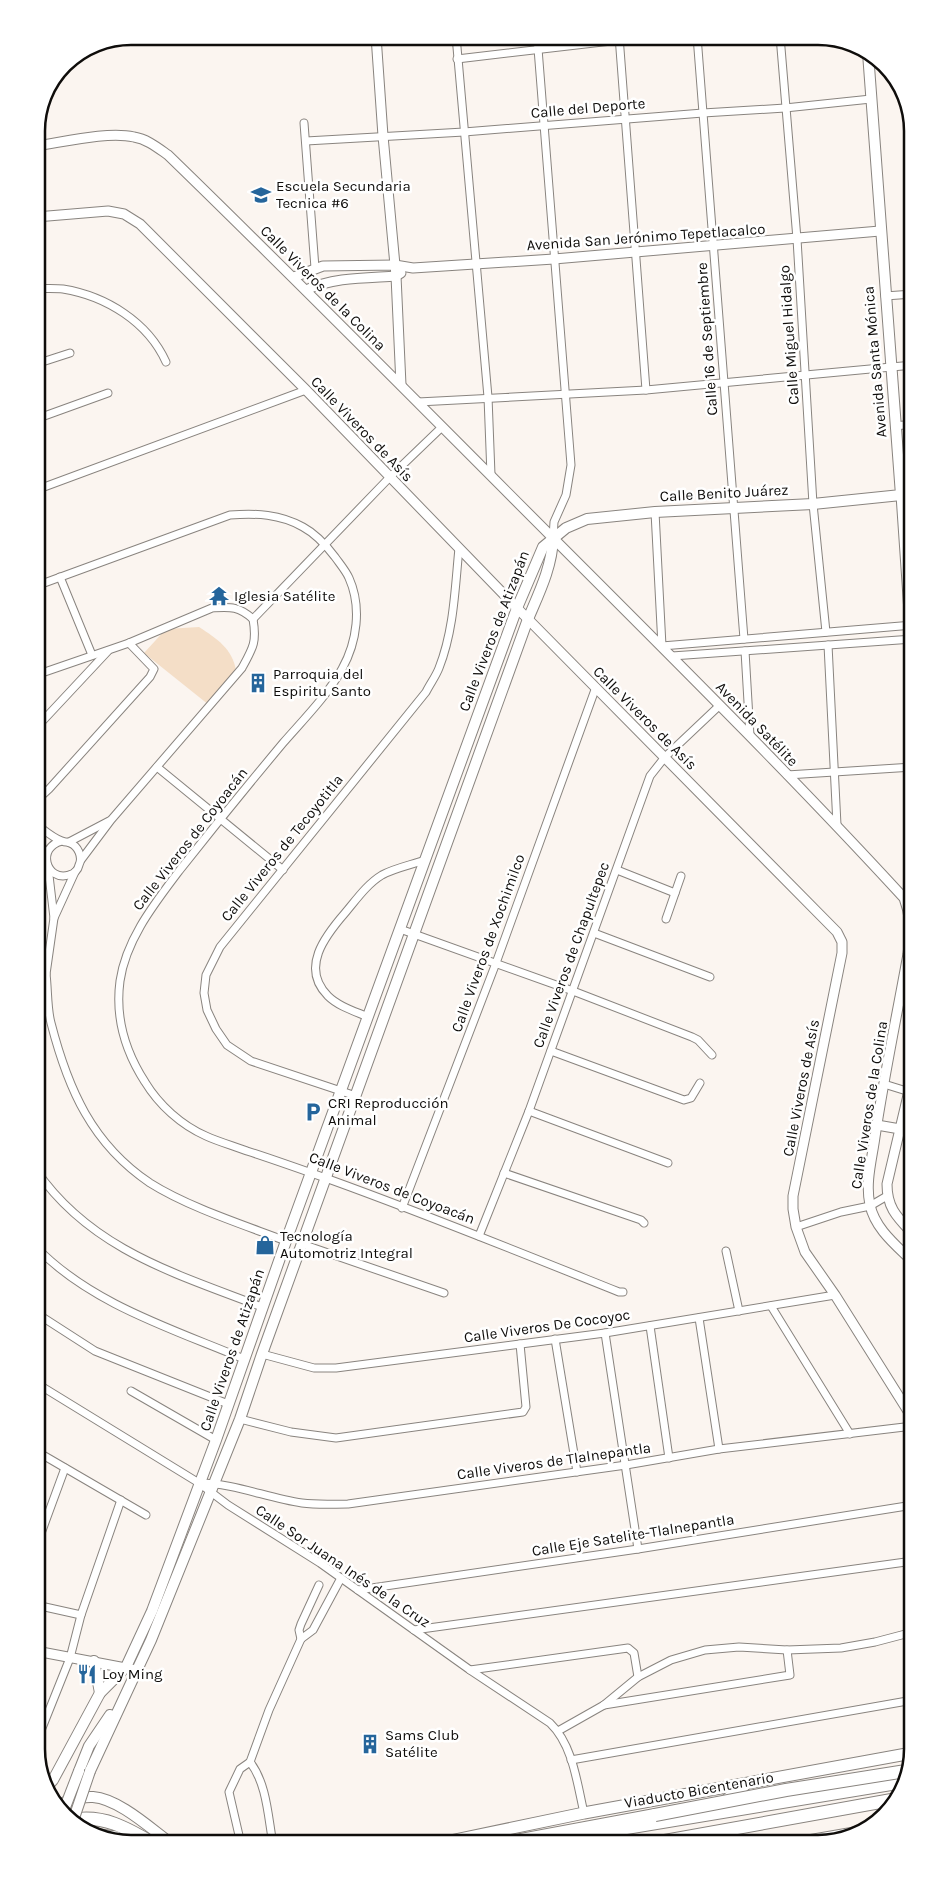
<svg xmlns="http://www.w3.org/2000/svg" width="949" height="1880" viewBox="0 0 949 1880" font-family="Karla,sans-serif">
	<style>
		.park { fill: #f4dec7 }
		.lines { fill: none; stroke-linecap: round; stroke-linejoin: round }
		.minor-casing { stroke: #89847f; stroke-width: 9 }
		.tertiary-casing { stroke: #89847f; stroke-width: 11 }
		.secondary-casing { stroke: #89847f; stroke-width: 12 }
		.primary-casing { stroke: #89847f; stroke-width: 13 }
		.trunk-casing { stroke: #89847f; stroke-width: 14 }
		.motorway-casing { stroke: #89847f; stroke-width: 14 }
		.minor { stroke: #fff; stroke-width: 7 }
		.tertiary { stroke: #fff; stroke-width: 9 }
		.secondary { stroke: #fff; stroke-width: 10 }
		.primary { stroke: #fff; stroke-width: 11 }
		.trunk { stroke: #fff; stroke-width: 12 }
		.motorway { stroke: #fff; stroke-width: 12 }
		.secondary-bridge-casing { stroke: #89847f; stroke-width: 12; stroke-linecap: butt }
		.motorway-bridge-casing { stroke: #89847f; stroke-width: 14; stroke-linecap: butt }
		.secondary-bridge { stroke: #fff; stroke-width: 10 }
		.motorway-bridge { stroke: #fff; stroke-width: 12 }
		.labels { text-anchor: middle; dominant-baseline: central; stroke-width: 5; stroke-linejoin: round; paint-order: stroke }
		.street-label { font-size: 15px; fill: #0f0d0b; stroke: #fff }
		.poi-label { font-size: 15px; fill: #0f0d0b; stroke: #fff; text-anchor: start }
		.rim { fill: none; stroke: #0f0d0b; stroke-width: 2.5 }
	</style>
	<rect width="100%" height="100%" fill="#fbf5f0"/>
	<path class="park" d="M199,627C216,638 233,649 236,671L209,705L144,653L166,629Z"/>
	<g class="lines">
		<defs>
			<g id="minor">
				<polyline points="456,36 488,397 491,475"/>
				<polyline points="537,36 571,465 566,495 554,522 553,538"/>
				<polyline points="619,36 646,390"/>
				<polyline points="697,36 744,639"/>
				<polyline points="780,36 797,239 813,504 826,632"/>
				<polyline points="457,59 620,40 638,36"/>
				<polyline points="304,123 315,268"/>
				<polyline points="306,141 464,132 703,113 785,108 871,99"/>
				<path d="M36,288C45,289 55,288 63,289C106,296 148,322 166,362"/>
				<polyline points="885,296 913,294"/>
				<polyline points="36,364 70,353"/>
				<polyline points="418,402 646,390 913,365"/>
				<polyline points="36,419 108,393"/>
				<polyline points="895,426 913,424"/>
				<polyline points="36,490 306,390"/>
				<polyline points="901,495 913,494"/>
				<polyline points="655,512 662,646 913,625"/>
				<polyline points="60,577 92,655"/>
				<path d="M36,586L230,515C256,513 280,514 303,527C316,534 326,545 335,557C340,564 346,571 349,578C362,607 357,642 342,669C327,696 303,720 283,743C248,785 213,828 179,871C155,903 126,939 120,981C115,1018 125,1051 145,1082C159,1105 181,1125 206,1136C219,1142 234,1146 247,1151C275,1160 303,1170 331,1180C428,1215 524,1254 619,1292H623"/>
				<polyline points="253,619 390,477 442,427"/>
				<polyline points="828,645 837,825"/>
				<polyline points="745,651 750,736"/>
				<polyline points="672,656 913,639"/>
				<path d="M36,675L129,643L212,608C231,607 238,606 253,619"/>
				<polyline points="36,728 108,651"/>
				<polyline points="157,767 283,870"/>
				<polyline points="787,775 913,767"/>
				<polyline points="36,801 49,789 150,677 154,669 129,643"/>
				<path d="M36,824C44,830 53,838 62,841C67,843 65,841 70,843C78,846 83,857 79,865C78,870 74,874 69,875C46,882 36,847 62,841"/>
				<polyline points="36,833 46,855"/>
				<polyline points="69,842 109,821"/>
				<path d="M81,860L111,820L242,668C253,648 257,642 253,619"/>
				<polyline points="617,870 675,893"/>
				<polyline points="54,918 75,872"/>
				<polyline points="666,919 681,876"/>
				<polyline points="400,929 573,991 692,1037 698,1040 712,1055"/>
				<polyline points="594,933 710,977"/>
				<path d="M46,974C48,990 47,1008 51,1023C68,1089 92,1144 150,1183C188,1207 244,1225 286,1241"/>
				<polyline points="36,1000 46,974 54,918 48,867"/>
				<path d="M368,1017C354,1011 338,1006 328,996C300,968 325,936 345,913C356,900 367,884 382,875C395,868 411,865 425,860"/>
				<polyline points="551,1051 684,1100 691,1098 700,1083"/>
				<polyline points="884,1084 913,1093"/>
				<path d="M356,1096L251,1061L227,1045L216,1029L207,1010L204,993L206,975L220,947L426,692C430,684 436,676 439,668C454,630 455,588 459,548"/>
				<polyline points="529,1111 668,1163"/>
				<path d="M36,1170C91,1250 177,1274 262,1307"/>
				<polyline points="504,1173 641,1220 644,1223"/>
				<polyline points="402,1208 496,963 596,687"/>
				<polyline points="796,1227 841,1212 870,1206 887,1196"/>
				<polyline points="479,1236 529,1111 650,776 665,757 720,705"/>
				<polyline points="302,1244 444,1293"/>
				<path d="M36,1247C91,1304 173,1329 244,1359"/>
				<polyline points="726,1251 739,1311"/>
				<polyline points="771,1306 850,1434"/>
				<polyline points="36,1313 95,1351 228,1404"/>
				<polyline points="699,1318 719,1449"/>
				<polyline points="650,1326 669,1458"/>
				<polyline points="605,1333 638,1549"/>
				<polyline points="555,1339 577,1472"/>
				<polyline points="262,1354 314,1368 336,1368 605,1333 835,1295"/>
				<path d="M36,1383L199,1483L228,1505L320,1563L470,1670L550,1723C573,1745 577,1783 584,1813"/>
				<polyline points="131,1391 216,1440"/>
				<polyline points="240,1419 291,1432 336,1438 523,1412 526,1407 520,1344"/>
				<polyline points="36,1451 146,1515"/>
				<path d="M199,1483C234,1483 267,1498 302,1503C317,1505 332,1504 348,1504L626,1465L719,1449L913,1426"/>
				<polyline points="36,1547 65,1468"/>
				<polyline points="358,1590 638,1549 913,1505"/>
				<polyline points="36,1605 81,1615"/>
				<polyline points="414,1630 913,1561"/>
				<polyline points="301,1639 313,1630 341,1578"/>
				<polyline points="470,1670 628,1648 634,1653 638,1677"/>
				<polyline points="604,1705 790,1675 787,1650"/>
				<polyline points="558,1731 604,1705 638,1677 671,1660 705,1650 739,1647 787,1650 841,1648 875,1642 913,1632"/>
				<polyline points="36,1743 70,1658 81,1615 121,1500"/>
				<polyline points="571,1760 913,1700"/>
				<path d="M250,1762C267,1784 268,1817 273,1844"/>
				<polyline points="241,1844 229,1792 240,1769 250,1762 269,1710 301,1639 299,1630 301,1624 319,1585"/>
			</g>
			<g id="tertiary">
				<polyline points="376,36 383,136 396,276 401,385"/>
				<path d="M36,146C64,142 108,131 134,137C147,139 158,148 168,155C298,281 424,409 552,537C671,656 790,774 904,898C910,914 911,927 909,945"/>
				<polyline points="36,217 108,211 124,214 140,224 306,390 517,608 837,932 842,942 842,953 793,1196 793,1209 796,1227 805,1252 835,1295 913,1419"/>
				<polyline points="294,277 323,266 395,265 413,268 554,259 880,231"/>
				<path d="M306,290C334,277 366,278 396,276L401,273"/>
				<polyline points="901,495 913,670"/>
				<path d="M913,940L909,945L908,954C897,1015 884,1076 875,1137C872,1159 865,1183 870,1205C875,1229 897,1246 913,1262"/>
				<polyline points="877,1125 900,1129"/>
				<path d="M913,1234C897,1217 887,1208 887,1184L909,1091L913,1062"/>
				<polyline points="36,1651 136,1670"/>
			</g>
			<g id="secondary">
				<polyline points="94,1661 100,1693"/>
				<polyline points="79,1771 89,1746 110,1715"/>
				<path d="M90,1771L151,1640L240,1419L262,1354L528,619C539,593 552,567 553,538"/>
				<polyline points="46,1788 53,1780 100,1693 126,1667 152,1611 216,1440 286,1241 517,608 543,547 566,528 587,519 655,512 813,504 901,495 868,53"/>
				<path d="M59,1804C69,1801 82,1796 93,1797C119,1799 150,1828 172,1844"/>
			</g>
			<g id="primary">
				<polyline points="100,1835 116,1837 127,1844"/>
				<polyline points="436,1844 584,1813 912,1753"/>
				<polyline points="791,1844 860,1832"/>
			</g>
			<g id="trunk">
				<polyline points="723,1804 745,1784"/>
				<polyline points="449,1841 456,1844"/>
				<polyline points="548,1841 903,1782"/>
				<polyline points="648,1844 897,1799"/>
			</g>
			<g id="motorway">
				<path d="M72,1820C103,1814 127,1828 154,1844"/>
				<polyline points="499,1844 655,1815"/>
			</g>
		</defs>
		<use href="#minor" class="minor-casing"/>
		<use href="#tertiary" class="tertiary-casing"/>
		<use href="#secondary" class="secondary-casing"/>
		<use href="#primary" class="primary-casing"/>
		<use href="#trunk" class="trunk-casing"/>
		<use href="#motorway" class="motorway-casing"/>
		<use href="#minor" class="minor"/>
		<use href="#tertiary" class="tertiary"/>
		<use href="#secondary" class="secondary"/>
		<use href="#primary" class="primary"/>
		<use href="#trunk" class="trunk"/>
		<use href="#motorway" class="motorway"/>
		<defs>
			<g id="secondary-bridge">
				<polyline points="64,1810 79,1771"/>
				<polyline points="73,1821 90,1771"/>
			</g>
			<polyline id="motorway-bridge" points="655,1815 786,1790 906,1771"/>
		</defs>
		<use href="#secondary-bridge" class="secondary-bridge-casing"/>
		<use href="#motorway-bridge" class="motorway-bridge-casing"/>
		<use href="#secondary-bridge" class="secondary-bridge"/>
		<use href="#motorway-bridge" class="motorway-bridge"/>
	</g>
	<defs>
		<symbol id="school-bare" viewBox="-9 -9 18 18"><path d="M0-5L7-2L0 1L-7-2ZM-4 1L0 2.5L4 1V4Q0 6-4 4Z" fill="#25659b" stroke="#fff" stroke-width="2.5" paint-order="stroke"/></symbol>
		<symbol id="temple-bare" viewBox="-9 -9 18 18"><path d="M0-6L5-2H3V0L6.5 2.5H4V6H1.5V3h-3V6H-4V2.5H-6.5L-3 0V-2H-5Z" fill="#25659b" stroke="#fff" stroke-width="2.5" paint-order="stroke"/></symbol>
		<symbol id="building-bare" viewBox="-9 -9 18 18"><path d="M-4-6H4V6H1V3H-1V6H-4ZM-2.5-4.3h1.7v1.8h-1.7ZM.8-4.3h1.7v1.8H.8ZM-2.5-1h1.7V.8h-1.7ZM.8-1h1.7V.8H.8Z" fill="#25659b" stroke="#fff" stroke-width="2.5" paint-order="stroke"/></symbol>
		<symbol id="parking-bare" viewBox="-9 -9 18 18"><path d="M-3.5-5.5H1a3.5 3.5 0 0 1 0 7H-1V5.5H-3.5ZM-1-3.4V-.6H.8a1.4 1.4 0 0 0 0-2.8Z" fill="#25659b" stroke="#fff" stroke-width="2.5" paint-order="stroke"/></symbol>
		<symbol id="shop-bare" viewBox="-9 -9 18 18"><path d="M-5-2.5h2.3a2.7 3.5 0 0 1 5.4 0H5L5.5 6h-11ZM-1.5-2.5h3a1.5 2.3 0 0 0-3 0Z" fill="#25659b" stroke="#fff" stroke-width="2.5" paint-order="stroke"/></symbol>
		<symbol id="restaurant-bare" viewBox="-9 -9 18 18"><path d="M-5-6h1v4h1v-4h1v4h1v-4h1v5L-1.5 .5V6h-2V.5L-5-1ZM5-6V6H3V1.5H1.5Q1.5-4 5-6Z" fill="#25659b" stroke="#fff" stroke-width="2.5" paint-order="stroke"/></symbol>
	</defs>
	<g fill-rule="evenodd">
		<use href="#school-bare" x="247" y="181" width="28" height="28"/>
		<use href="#temple-bare" x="205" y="582" width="28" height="28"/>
		<use href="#building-bare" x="244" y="669" width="28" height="28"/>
		<use href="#parking-bare" x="299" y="1098" width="28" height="28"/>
		<use href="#shop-bare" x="251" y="1231" width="28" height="28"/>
		<use href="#restaurant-bare" x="73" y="1660" width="28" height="28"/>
		<use href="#building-bare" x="356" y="1730" width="28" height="28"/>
	</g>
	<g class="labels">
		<g class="street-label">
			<text transform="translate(588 108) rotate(-5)">Calle del Deporte</text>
			<text transform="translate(646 237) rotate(-4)">Avenida San Jerónimo Tepetlacalco</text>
			<text transform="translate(323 288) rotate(45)">Calle Viveros de la Colina</text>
			<text transform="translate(789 335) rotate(-94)">Calle Miguel Hidalgo</text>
			<text transform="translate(707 339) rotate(-94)">Calle 16 de Septiembre</text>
			<text transform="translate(875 362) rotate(-95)">Avenida Santa Mónica</text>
			<text transform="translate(362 429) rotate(46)">Calle Viveros de Asís</text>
			<text transform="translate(724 493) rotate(-3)">Calle Benito Juárez</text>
			<text transform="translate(494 631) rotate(-69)">Calle Viveros de Atizapán</text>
			<text transform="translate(645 718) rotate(45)">Calle Viveros de Asís</text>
			<text transform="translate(757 724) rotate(46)">Avenida Satélite</text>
			<text transform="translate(190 839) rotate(-52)">Calle Viveros de Coyoacán</text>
			<text transform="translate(282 848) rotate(-51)">Calle Viveros de Tecoyotitla</text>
			<text transform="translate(488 943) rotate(-70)">Calle Viveros de Xochimilco</text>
			<text transform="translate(571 955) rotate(-70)">Calle Viveros de Chapultepec</text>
			<text transform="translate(801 1088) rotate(-79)">Calle Viveros de Asís</text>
			<text transform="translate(869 1105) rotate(-81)">Calle Viveros de la Colina</text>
			<text transform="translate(392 1188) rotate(21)">Calle Viveros de Coyoacán</text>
			<text transform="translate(547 1326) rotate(-8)">Calle Viveros De Cocoyoc</text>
			<text transform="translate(232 1350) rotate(-71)">Calle Viveros de Atizapán</text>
			<text transform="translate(554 1461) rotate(-8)">Calle Viveros de Tlalnepantla</text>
			<text transform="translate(633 1535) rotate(-9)">Calle Eje Satelite-Tlalnepantla</text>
			<text transform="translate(343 1566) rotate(34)">Calle Sor Juana Inés de la Cruz</text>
			<text transform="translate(699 1790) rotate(-10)">Viaducto Bicentenario</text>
		</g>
		<g class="poi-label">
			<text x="276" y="186">Escuela Secundaria<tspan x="276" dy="17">Tecnica #6</tspan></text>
			<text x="234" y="596">Iglesia Satélite</text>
			<text x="273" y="674">Parroquia del<tspan x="273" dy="17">Espiritu Santo</tspan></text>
			<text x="328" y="1103">CRI Reproducción<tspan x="328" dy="17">Animal</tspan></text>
			<text x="280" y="1236">Tecnología<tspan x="280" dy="17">Automotriz Integral</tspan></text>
			<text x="102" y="1674">Loy Ming</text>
			<text x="385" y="1735">Sams Club<tspan x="385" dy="17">Satélite</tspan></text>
		</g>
	</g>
	<path d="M0 0H949V1880H0ZM131 45H818A86 86 0 0 1 904 131V1749A86 86 0 0 1 818 1835H131A86 86 0 0 1 45 1749V131A86 86 0 0 1 131 45Z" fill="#fff" fill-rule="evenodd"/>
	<path class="rim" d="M131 45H818A86 86 0 0 1 904 131V1749A86 86 0 0 1 818 1835H131A86 86 0 0 1 45 1749V131A86 86 0 0 1 131 45Z"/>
</svg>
